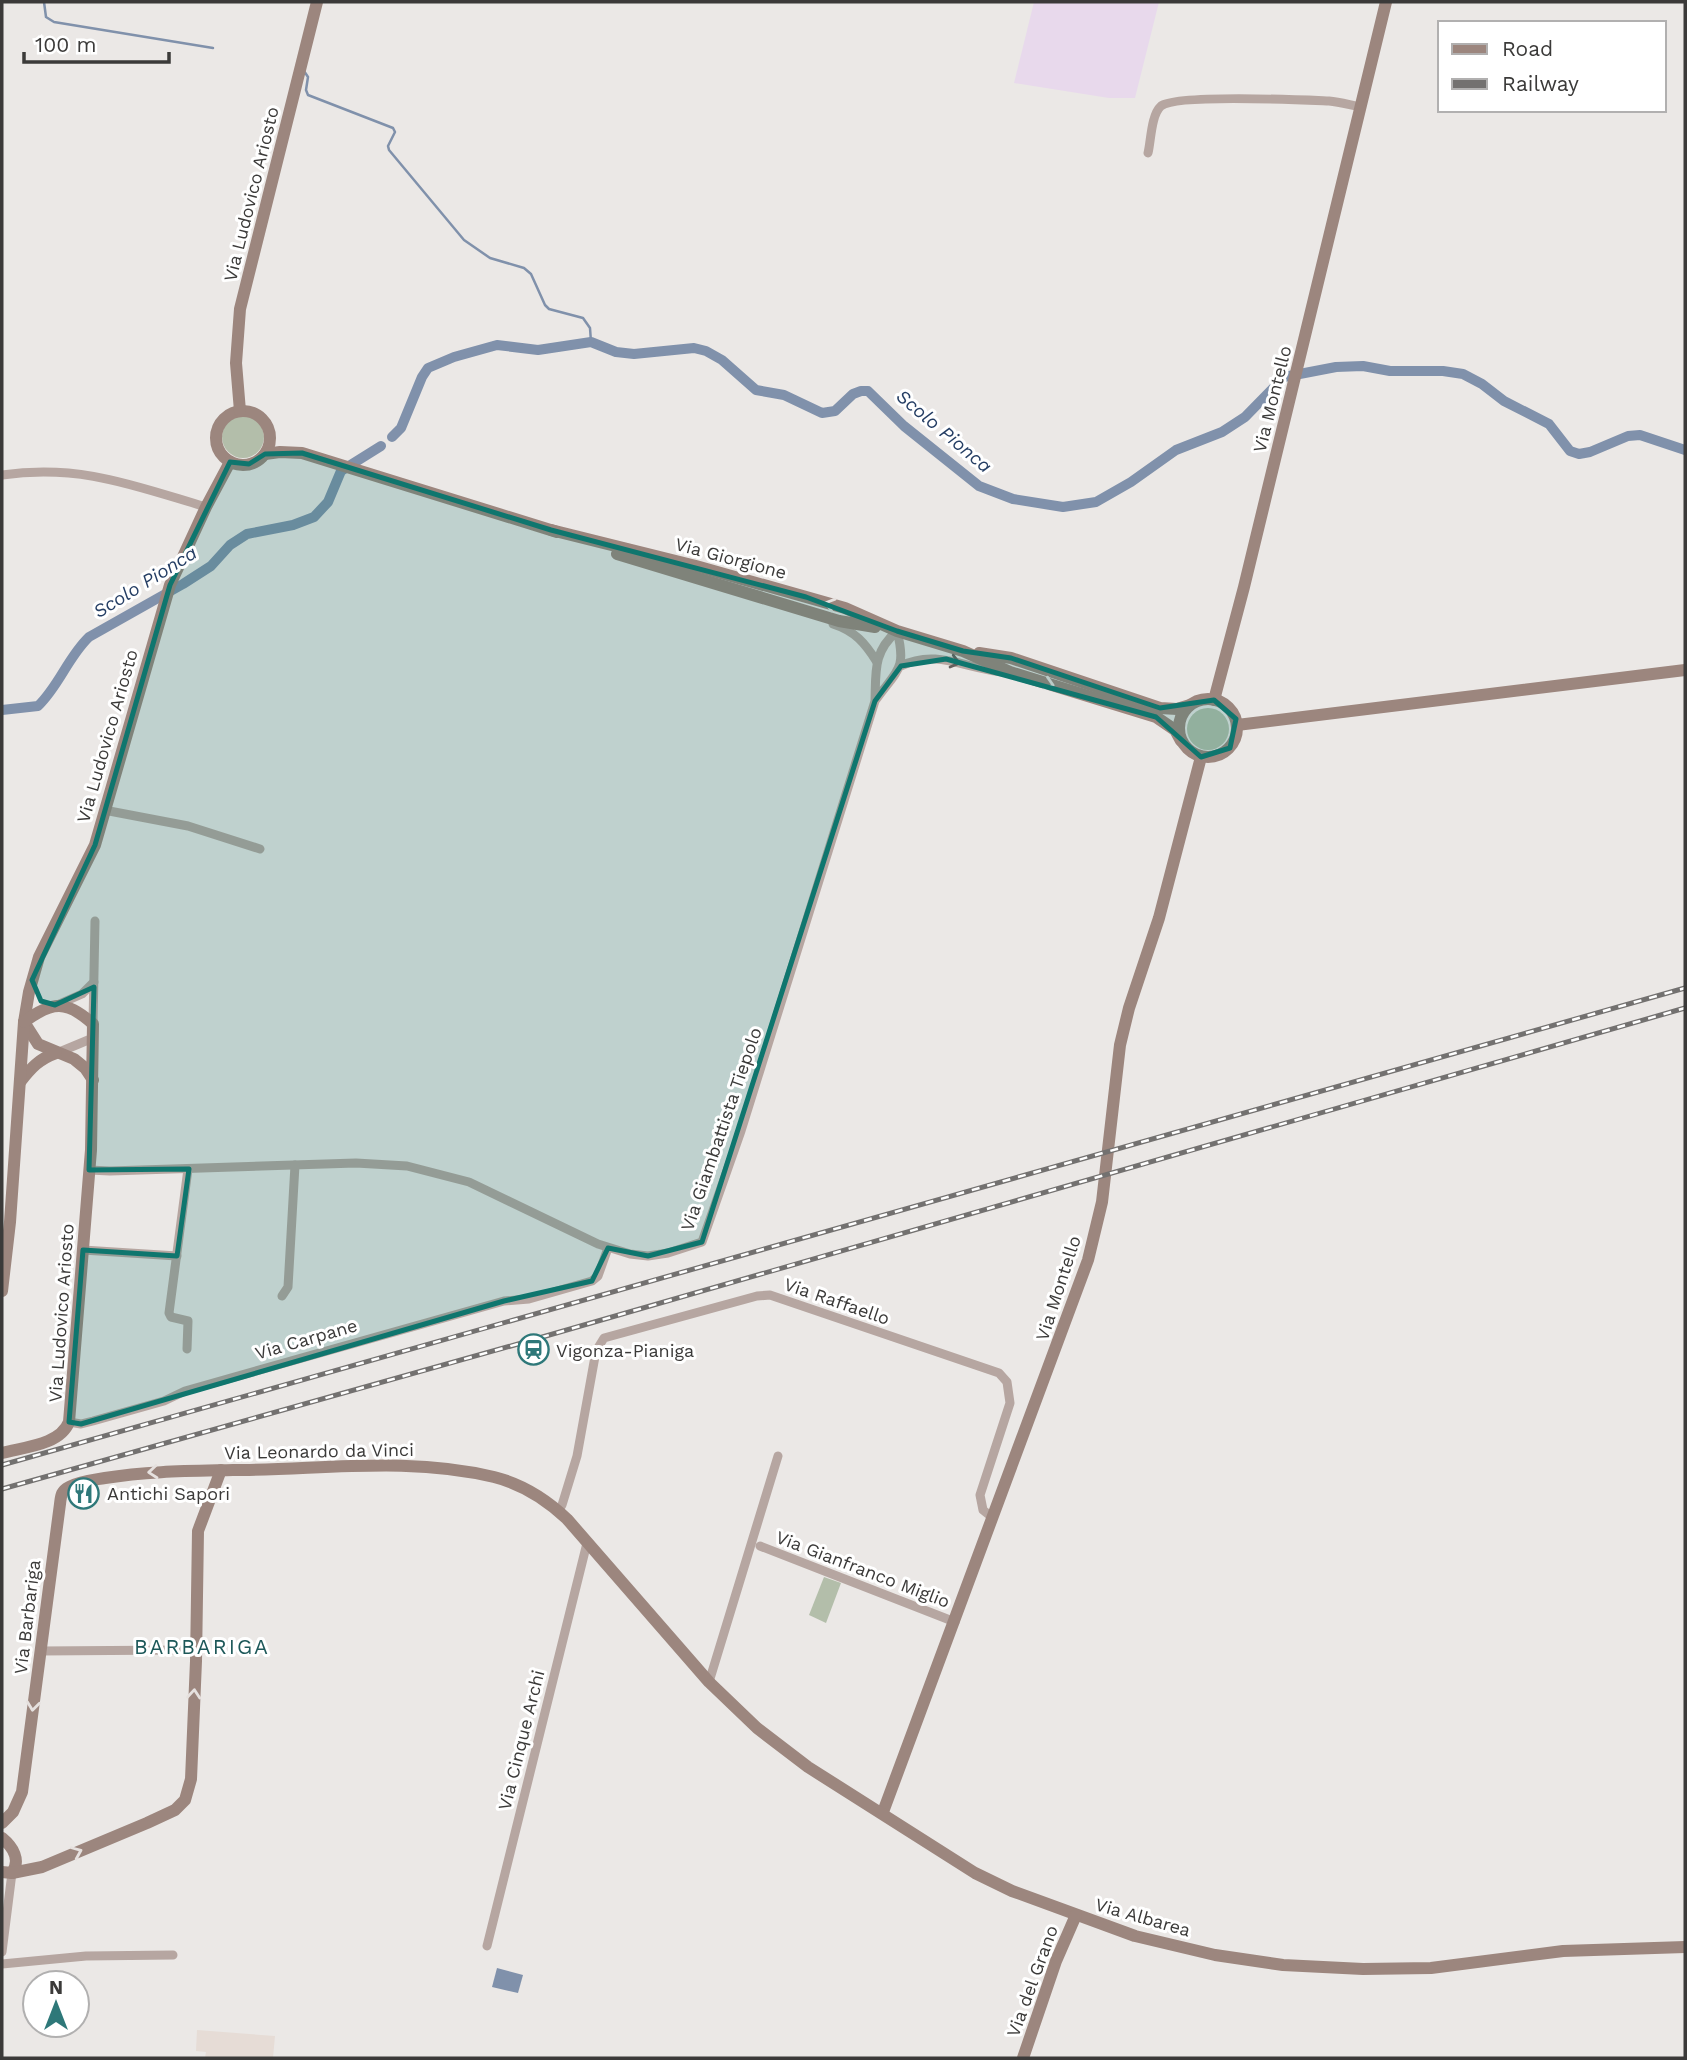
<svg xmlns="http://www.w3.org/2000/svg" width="1687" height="2060" viewBox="0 0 1687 2060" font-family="'Work Sans',sans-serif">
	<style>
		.built { fill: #e6dcd6 }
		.industrial { fill: #e8d9ec }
		.green { fill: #b3beaa }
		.water { fill: #8091ab }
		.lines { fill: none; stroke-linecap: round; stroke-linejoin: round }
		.stream { stroke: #8091ab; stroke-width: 2.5 }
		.canal { stroke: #8091ab; stroke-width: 10 }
		.street { stroke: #b6a6a1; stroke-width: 9 }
		.secondary { stroke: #9c867e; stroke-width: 12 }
		.rail-casing { stroke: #737170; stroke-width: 5 }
		.rail { stroke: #fff; stroke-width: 2.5; stroke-dasharray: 8; stroke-linecap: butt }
		.oneway { stroke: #e6e1df }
		.oneway2 { stroke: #66605d }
		.marked { fill: #0f766e; fill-opacity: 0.2; stroke: #0f766e; stroke-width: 5; stroke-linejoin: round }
		.labels { text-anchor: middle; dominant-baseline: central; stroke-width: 6; stroke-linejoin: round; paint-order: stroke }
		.street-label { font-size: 18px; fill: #3b3a39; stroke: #fff }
		.poi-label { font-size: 18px; fill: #3b3a39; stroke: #fff; text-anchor: start }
		.water-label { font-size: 19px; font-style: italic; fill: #253e64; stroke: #fff }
		.quarter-label { font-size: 21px; letter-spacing: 2px; fill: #1d5859; stroke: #fff }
	</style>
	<rect width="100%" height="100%" fill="#ebe8e6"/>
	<polygon class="built" points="197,2030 275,2036 273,2058 205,2058 206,2052 196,2051"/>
	<polygon class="industrial" points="1034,2 1159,2 1135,98 1109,98 1014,83"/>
	<g class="green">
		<circle cx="243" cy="437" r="21"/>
		<circle cx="1208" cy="729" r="21"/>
		<polygon points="824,1577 841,1583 826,1623 809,1615"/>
	</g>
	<polygon class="water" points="497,1968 523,1975 518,1993 492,1987"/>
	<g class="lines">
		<g class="stream">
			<polyline points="44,2 46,17 54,22 213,48"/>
			<polyline points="304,71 308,77 306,90 308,95 393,128 395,132 388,146 389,150 464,240 490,258 524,268 531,274 545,305 549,309 583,318 590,328 591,342"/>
		</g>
		<g class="canal">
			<polyline points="392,437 401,428 422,377 428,368 454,357 497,345 538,350 591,342 616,352 634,354 694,348 706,351 722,360 756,390 784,395 822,413 835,411 853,394 861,391 868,391 904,426 979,486 1013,499 1063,507 1096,502 1131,482 1176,450 1222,432 1245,417 1284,377 1336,367 1363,366 1390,371 1443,371 1463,374 1482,384 1504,401 1549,424 1570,451 1579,454 1590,452 1628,436 1640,435 1685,450"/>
			<path d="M2,710L38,706C59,686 68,657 89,637L183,584L211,566L230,545L247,534L293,525L314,517L328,502L341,471L381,446"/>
		</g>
		<g class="street">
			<path d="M1148,153C1151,141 1151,115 1161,106C1176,94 1303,100 1329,101C1340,102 1350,105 1361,107"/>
			<path d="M2,475C80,464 132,485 206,507"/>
			<path d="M833,624C855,631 865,643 877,662"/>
			<path d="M901,666C937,648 968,670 1005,672"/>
			<polyline points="104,810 188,826 260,849"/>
			<polyline points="57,1005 82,994 94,982"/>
			<polyline points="93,1024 95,921"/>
			<polyline points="57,1053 93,1038"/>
			<path d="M89,1170L110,1171L356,1163L407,1166L469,1182L598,1244L630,1254L648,1256L668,1253L702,1242L741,1131L875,701C876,671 873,652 897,631C907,670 897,670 875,701"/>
			<polyline points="83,1250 177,1256"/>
			<polyline points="282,1296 288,1287 295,1165"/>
			<polyline points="187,1349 188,1321 171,1317 169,1313 188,1169"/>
			<polyline points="69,1422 81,1424 93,1421 164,1401 185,1391 504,1301 529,1299 592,1281 598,1276 608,1248"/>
			<polyline points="558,1511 562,1505 577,1456 596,1351 604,1338 757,1296 770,1295 999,1373 1007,1382 1010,1403 980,1495 983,1510 993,1518"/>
			<polyline points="760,1546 955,1622"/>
			<polyline points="41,1651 180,1650"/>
			<polyline points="709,1682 778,1456"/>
			<polyline points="487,1946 587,1543"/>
			<polyline points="2,1952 12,1873"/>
			<polyline points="2,1964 86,1956 173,1955"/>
		</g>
		<g class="secondary">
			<circle cx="243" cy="438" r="27"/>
			<polyline points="240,411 236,363 240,309 317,2"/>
			<polyline points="265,454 280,452 302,453 557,532"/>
			<polyline points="551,530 696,566 845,608 897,631 963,651 1010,672 1156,717 1175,730 1181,741"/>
			<polyline points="617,554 839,621 875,627"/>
			<polyline points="979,653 1011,658 1160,708 1177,709 1190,705"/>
			<circle cx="1208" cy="728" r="29"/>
			<polyline points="1214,700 1244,587 1386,2"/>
			<polyline points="1237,725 1685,670"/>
			<polyline points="24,1022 38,1044 74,1059 85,1068 93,1080"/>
			<path d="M20,1082C31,1068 39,1059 56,1053"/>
			<polyline points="2,1291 10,1222 24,1022 29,992 39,957 95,845 170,585 206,507 230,462"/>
			<path d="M2,1453C24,1447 60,1445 69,1422L91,1150L93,1024C67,1000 52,1001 24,1022"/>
			<polyline points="883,1812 1088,1260 1102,1202 1120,1045 1129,1008 1159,918 1201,757"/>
			<path d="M2,1823L13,1812L22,1792L60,1504C61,1496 61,1491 69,1487C80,1481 94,1480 105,1478C148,1471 190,1471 233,1470C320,1470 408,1456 494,1477C522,1484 546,1499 567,1519L709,1682L757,1728L808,1767L975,1873L1012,1891L1135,1936L1215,1955L1283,1965L1363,1969L1431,1968L1563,1951L1685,1947"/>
			<path d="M2,1838C13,1847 21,1860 12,1873"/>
			<polyline points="2,1872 12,1873 42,1867 147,1823 175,1810 185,1800 191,1779 196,1661 198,1531 221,1470"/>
			<polyline points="1023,2058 1056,1961 1076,1915"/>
		</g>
		<defs>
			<g id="rail">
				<polyline points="2,1465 1685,988"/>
				<polyline points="2,1489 525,1342 1685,1008"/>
			</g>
		</defs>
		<use href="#rail" class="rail-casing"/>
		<use href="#rail" class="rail"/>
	</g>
	<defs><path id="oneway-chevron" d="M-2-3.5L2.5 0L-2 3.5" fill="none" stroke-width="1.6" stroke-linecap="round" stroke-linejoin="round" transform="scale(1.75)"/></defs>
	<g class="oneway">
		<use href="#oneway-chevron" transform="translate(830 604) rotate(-163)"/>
		<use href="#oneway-chevron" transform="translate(1049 684) rotate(17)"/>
		<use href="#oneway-chevron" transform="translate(153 1472) rotate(175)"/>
		<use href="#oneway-chevron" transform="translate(194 1694) rotate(-85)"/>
		<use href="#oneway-chevron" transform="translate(33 1706) rotate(97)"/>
		<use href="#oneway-chevron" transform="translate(77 1852) rotate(-23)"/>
	</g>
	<use class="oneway2" href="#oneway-chevron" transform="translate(955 662) rotate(15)"/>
	<path class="marked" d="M302,453L551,530L806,597L897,631L963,651L1011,658L1160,708L1214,700L1236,719L1230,748L1201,757L1156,717L946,659L901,666L875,701L702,1242L648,1256L608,1248L592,1281L504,1301L81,1424L69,1422L83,1250L177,1256L189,1169L89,1170L94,987L55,1005L41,1001L32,980L95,845L170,585L230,462L249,464L265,454Z"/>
	<defs>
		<symbol id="station-ring" viewBox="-11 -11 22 22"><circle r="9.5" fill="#fff" stroke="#2e7879" stroke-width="1.5"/><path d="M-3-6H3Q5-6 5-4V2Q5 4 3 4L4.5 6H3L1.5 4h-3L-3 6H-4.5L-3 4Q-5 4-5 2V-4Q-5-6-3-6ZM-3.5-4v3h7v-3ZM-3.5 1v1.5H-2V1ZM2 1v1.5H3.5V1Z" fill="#2e7879"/></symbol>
		<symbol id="restaurant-ring" viewBox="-11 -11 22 22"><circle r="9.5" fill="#fff" stroke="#2e7879" stroke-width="1.5"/><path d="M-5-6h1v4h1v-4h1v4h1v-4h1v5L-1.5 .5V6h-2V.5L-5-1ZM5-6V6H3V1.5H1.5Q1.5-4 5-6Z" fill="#2e7879"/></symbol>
	</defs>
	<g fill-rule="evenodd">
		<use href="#station-ring" x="516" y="1332" width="35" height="35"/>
		<use href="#restaurant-ring" x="66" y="1476" width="35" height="35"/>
	</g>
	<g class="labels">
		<g class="street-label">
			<text transform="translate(251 194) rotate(-76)">Via Ludovico Ariosto</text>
			<text transform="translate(1272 399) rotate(-76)">Via Montello</text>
			<text transform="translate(731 558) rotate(15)">Via Giorgione</text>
			<text transform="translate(107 736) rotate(-74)">Via Ludovico Ariosto</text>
			<text transform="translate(721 1129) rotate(-71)">Via Giambattista Tiepolo</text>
			<text transform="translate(1058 1288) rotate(-72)">Via Montello</text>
			<text transform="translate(837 1301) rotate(19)">Via Raffaello</text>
			<text transform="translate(61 1313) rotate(-86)">Via Ludovico Ariosto</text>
			<text transform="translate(306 1339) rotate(-16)">Via Carpane</text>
			<text transform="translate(319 1451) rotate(-1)">Via Leonardo da Vinci</text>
			<text transform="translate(863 1569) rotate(21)">Via Gianfranco Miglio</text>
			<text transform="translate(27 1617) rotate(-83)">Via Barbariga</text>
			<text transform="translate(521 1740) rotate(-76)">Via Cinque Archi</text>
			<text transform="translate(1143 1917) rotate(16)">Via Albarea</text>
			<text transform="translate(1032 1981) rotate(-70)">Via del Grano</text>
		</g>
		<g class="poi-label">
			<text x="556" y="1350">Vigonza-Pianiga</text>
			<text x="107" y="1493">Antichi Sapori</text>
		</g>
		<g class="water-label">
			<text transform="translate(944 431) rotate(40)">Scolo Pionca</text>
			<text transform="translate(145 582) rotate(-32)">Scolo Pionca</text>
		</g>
		<g class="quarter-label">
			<text x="202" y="1646">BARBARIGA</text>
		</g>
	</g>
	<rect width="1687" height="2060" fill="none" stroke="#3b3a39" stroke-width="7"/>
	<rect x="1438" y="21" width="228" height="91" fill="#ffffff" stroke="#b1b0b0" stroke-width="2"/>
	<rect x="1452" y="44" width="35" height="10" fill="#9c867e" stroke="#b1b0b0" stroke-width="2"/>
	<text x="1502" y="56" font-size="21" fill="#3b3a39">Road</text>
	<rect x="1452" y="79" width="35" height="10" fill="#737170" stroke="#b1b0b0" stroke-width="2"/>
	<text x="1502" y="91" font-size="21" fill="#3b3a39">Railway</text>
	<g transform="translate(56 2004)"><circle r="33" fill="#ffffff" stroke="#b1b0b0" stroke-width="2"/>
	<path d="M0-5L12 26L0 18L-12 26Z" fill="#2e7879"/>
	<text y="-10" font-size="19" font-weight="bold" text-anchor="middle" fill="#3b3a39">N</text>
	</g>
	<path d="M24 52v10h145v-10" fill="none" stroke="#3b3a39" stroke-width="3.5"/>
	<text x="35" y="52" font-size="21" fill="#3b3a39" stroke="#ffffff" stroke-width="5" paint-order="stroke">100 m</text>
</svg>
